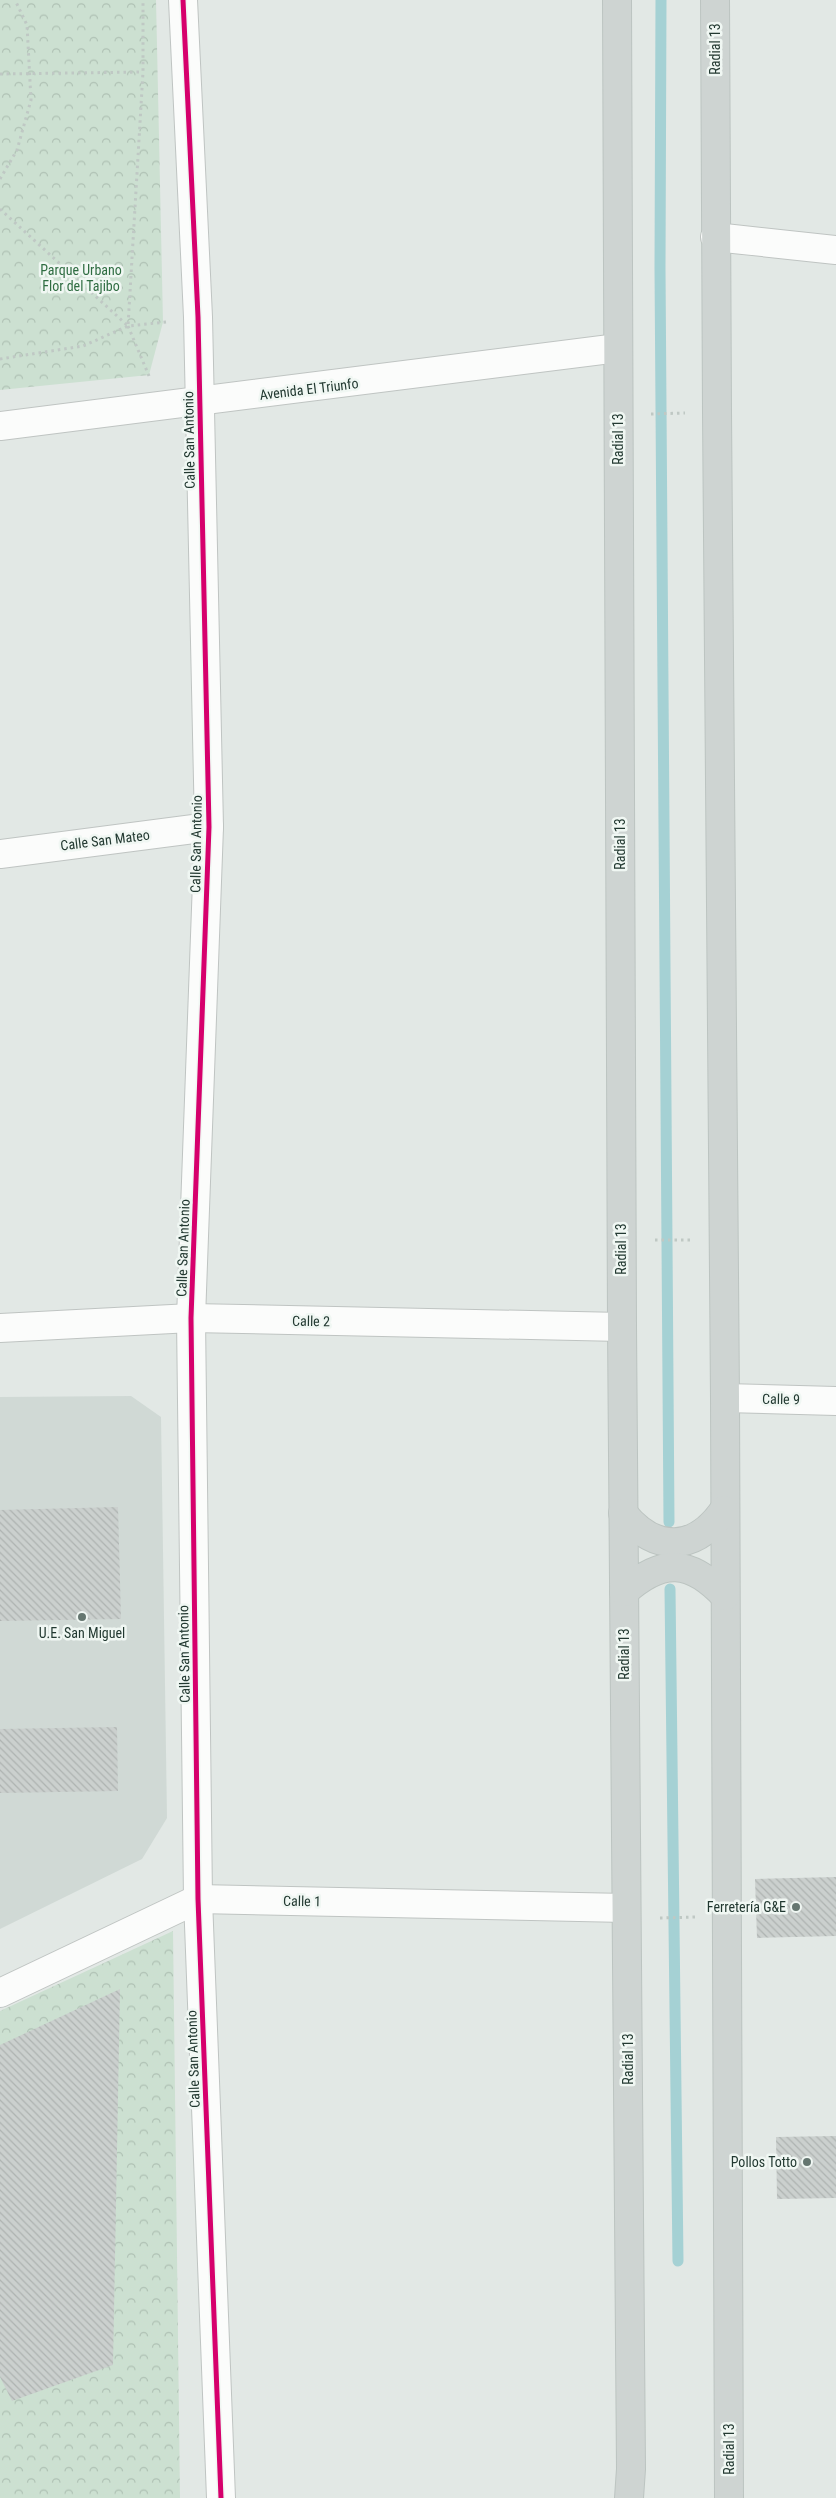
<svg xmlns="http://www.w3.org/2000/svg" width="836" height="2498" viewBox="0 0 836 2498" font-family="'Roboto Condensed',sans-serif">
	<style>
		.built { fill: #d0d9d5 }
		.forest { fill: url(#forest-crowns) }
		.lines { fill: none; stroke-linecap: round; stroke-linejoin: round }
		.stream { stroke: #a5d1d4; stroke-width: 11 }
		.building { fill: url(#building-back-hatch) }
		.minor-casing { stroke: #bfc4c2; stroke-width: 30 }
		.major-casing { stroke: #bcc4c1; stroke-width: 30 }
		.path { stroke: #bfc8c4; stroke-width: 3; stroke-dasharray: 2.5 4; stroke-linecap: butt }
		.minor { stroke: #fbfcfb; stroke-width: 28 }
		.major { stroke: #ced4d2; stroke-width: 28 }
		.cycleway-casing { stroke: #f0f7f3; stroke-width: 8 }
		.cycleway { stroke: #d6006c; stroke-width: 5 }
		.poi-dot { fill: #657670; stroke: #f0f7f3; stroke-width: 2 }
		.labels { text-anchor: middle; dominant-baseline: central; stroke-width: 5; stroke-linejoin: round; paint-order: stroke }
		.street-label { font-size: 14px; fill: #223931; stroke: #f0f7f3 }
		.park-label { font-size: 14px; fill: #2f6d42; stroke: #f0f7f3 }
		.poi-label { font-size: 14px; fill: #223931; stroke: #f0f7f3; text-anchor: end }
	</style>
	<defs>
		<pattern id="forest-crowns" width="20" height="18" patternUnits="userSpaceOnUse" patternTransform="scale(1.25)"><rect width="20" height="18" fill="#cce0d1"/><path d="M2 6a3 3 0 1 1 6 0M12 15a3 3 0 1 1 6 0" fill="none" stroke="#afc1b4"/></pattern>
		<pattern id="building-back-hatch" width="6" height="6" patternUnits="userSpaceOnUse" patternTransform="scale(1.25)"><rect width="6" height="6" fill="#cbd0ce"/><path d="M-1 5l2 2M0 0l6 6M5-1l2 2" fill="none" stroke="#aeb3b1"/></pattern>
	</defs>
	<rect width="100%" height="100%" fill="#e2e8e5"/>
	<polygon class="built" points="131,1396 161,1417 167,1818 142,1859 0,1929 0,1397"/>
	<g class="forest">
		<polygon points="0,0 156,0 163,322 149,375 0,390"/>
		<polygon points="173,1931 180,2498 0,2498 0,2011"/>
	</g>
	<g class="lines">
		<g class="stream">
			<polyline points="661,0 660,268 669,1522"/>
			<polyline points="670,1589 678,2261"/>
		</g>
	</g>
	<g class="building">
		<polygon points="118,1507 121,1619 0,1621 0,1510"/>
		<polygon points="117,1727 118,1791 0,1793 0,1729"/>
		<polygon points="836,1877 836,1936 757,1938 755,1879"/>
		<polygon points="120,1989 113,2365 12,2401 0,2377 0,2045"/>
		<polygon points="836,2136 836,2198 777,2199 776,2137"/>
	</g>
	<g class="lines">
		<defs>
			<g id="minor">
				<polyline points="183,0 198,317 209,827 191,1318 198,1899 221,2498"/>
				<polyline points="715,237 836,250"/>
				<polyline points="0,426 618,348"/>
				<polyline points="0,854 209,827"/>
				<polyline points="0,1328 191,1318 622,1327"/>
				<polyline points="725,1398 836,1401"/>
				<polyline points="0,1993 198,1899 626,1908"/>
			</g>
			<g id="major">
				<polyline points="617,0 622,1327 631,2469 629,2498"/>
				<polyline points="715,0 717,412 725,1398 729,2498"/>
				<path d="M623,1513C655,1553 695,1552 724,1510"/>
				<path d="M624,1592C662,1558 690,1559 725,1596"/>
			</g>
		</defs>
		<use href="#minor" class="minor-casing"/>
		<use href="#major" class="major-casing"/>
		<g class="path">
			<polyline points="0,74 143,72"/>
			<polyline points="0,179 17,150 31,100 27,25 15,0"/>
			<polyline points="0,209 128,326 143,72 143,0"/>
			<polyline points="128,326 149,376"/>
			<polyline points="0,359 83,346 128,326 166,322"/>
			<polyline points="651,414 685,413"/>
			<polyline points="655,1240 691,1240"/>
			<polyline points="660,1918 696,1917"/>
		</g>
		<use href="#minor" class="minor"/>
		<use href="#major" class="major"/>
		<defs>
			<polyline id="cycleway" points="183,0 198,317 209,827 191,1318 198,1899 221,2498"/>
		</defs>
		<use href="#cycleway" class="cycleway-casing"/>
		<use href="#cycleway" class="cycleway"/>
	</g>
	<g class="poi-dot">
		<circle cx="82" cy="1617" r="5"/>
		<circle cx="796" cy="1907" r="5"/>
		<circle cx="807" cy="2162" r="5"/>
	</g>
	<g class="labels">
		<g class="street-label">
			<text transform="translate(715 49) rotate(-90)">Radial 13</text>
			<text transform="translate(309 389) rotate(-7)">Avenida El Triunfo</text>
			<text transform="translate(618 439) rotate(-90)">Radial 13</text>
			<text transform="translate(189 440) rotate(-91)">Calle San Antonio</text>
			<text transform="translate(105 840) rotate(-7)">Calle San Mateo</text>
			<text transform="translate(196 844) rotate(-89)">Calle San Antonio</text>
			<text transform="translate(620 844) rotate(-90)">Radial 13</text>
			<text transform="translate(183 1248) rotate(-88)">Calle San Antonio</text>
			<text transform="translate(621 1249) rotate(-90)">Radial 13</text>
			<text transform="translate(311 1321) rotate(1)">Calle 2</text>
			<text transform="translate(781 1399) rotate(1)">Calle 9</text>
			<text transform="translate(184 1654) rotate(-91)">Calle San Antonio</text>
			<text transform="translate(624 1654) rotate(-90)">Radial 13</text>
			<text transform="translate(302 1901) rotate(1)">Calle 1</text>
			<text transform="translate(193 2059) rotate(-92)">Calle San Antonio</text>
			<text transform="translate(628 2059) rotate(-90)">Radial 13</text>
			<text transform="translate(729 2449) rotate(-90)">Radial 13</text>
		</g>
		<g class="park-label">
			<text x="81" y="270">Parque Urbano<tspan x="81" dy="16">Flor del Tajibo</tspan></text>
		</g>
		<g class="poi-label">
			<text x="82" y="1633" text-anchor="middle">U.E. San Miguel</text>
			<text x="786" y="1907">Ferretería G&amp;E</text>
			<text x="797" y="2162">Pollos Totto</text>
		</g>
	</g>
</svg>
